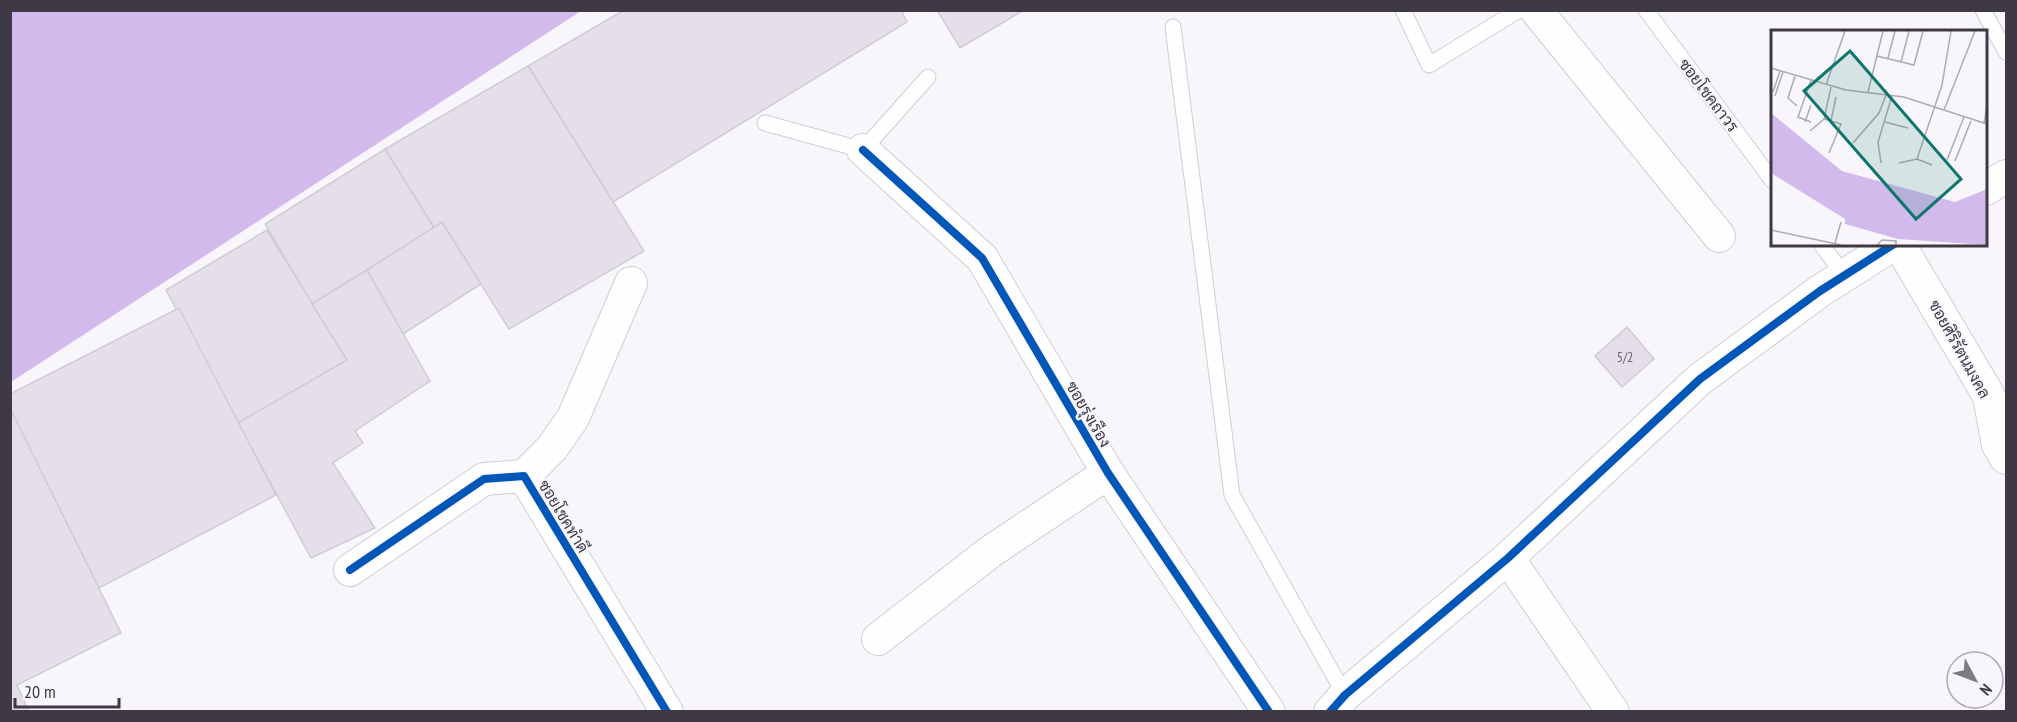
<svg xmlns="http://www.w3.org/2000/svg" width="2017" height="722" viewBox="0 0 2017 722" font-family="'PT Sans Narrow',Sarabun,sans-serif">
	<style>
		.water { fill: #d2baed }
		.building { fill: #e4dfea; stroke: #cfccd3; stroke-width: 1.5 }
		.lines { fill: none; stroke-linecap: round; stroke-linejoin: round }
		.service-casing { stroke: #d0cdd5; stroke-width: 17 }
		.minor-casing { stroke: #d0cdd5; stroke-width: 34 }
		.service { stroke: #fefefe; stroke-width: 15 }
		.minor { stroke: #fefefe; stroke-width: 32 }
		.cycleway-casing { stroke: #f8f5fc; stroke-width: 11 }
		.cycleway { stroke: #0057b8; stroke-width: 8 }
		.labels { text-anchor: middle; dominant-baseline: central; stroke-width: 4.5; stroke-linejoin: round; paint-order: stroke }
		.number-label { font-size: 14px; fill: #696470 }
		.street-label { font-size: 16px; fill: #3e3945; stroke: #f8f5fc }
		.inset-road { fill: none; stroke: #aeaab2; stroke-width: 1.5 }
		.view { fill: #0f766e; fill-opacity: 0.15; stroke: #0f766e; stroke-width: 3 }
		.inset-edge { fill: none; stroke: #3e3945; stroke-width: 3 }
	</style>
	<rect width="100%" height="100%" fill="#f8f6fb"/>
	<polygon class="water" points="11,10 581,10 581,11 11,382"/>
	<g class="building">
		<polygon points="624,10 901,10 907,22 613,202 528,66"/>
		<polygon points="937,10 1024,10 960,48"/>
		<polygon points="528,66 644,251 509,329 442,222 434,228 385,149"/>
		<polygon points="385,149 434,228 312,304 265,224"/>
		<polygon points="442,222 481,284 403,334 367,270"/>
		<polygon points="267,230 347,360 238,423 166,290"/>
		<polygon points="367,270 430,381 355,431 363,443 333,463 375,528 311,558 238,423 347,360 312,304"/>
		<polygon points="179,308 276,495 99,588 10,409 10,394"/>
		<polygon points="1627,327 1654,359 1622,387 1595,356"/>
		<polygon points="11,410 121,633 17,685 29,712 10,712"/>
	</g>
	<g class="lines">
		<defs>
			<g id="service">
				<polyline points="1403,10 1429,65 1519,10"/>
				<polyline points="1646,10 1772,180"/>
				<polyline points="1983,10 2006,52"/>
				<polyline points="1173,27 1232,495 1345,695"/>
				<polyline points="765,123 863,150 928,77"/>
				<polyline points="1821,244 1844,275"/>
			</g>
			<g id="minor">
				<polyline points="1536,10 1719,236"/>
				<polyline points="863,150 982,258 1108,473 1269,712"/>
				<polyline points="1986,189 2006,176"/>
				<polyline points="1899,244 1989,396 1998,445 2006,458"/>
				<polyline points="524,476 552,448 573,418 631,283"/>
				<polyline points="1508,558 1613,712"/>
				<polyline points="350,570 484,479 524,476 667,712"/>
				<polyline points="878,639 990,552 1108,473"/>
				<polyline points="1330,712 1345,695 1508,558 1700,379 1820,291 1894,244"/>
			</g>
		</defs>
		<use href="#service" class="service-casing"/>
		<use href="#minor" class="minor-casing"/>
		<use href="#service" class="service"/>
		<use href="#minor" class="minor"/>
		<defs>
			<g id="cycleway">
				<polyline points="863,150 982,258 1108,473 1269,712"/>
				<polyline points="350,570 484,479 524,476 667,712"/>
				<polyline points="1330,712 1345,695 1508,558 1700,379 1820,291 1894,244"/>
			</g>
		</defs>
		<use href="#cycleway" class="cycleway-casing"/>
		<use href="#cycleway" class="cycleway"/>
	</g>
	<g class="labels">
		<g class="number-label">
			<text x="1625" y="357">5/2</text>
		</g>
		<g class="street-label">
			<text transform="translate(1709 95) rotate(53)">ซอยโชคถาวร</text>
			<text transform="translate(1960 349) rotate(61)">ซอยศิริรัตนมงคล</text>
			<text transform="translate(1089 414) rotate(60)">ซอยรุ่งเรือง</text>
			<text transform="translate(564 516) rotate(59)">ซอยโชคทำดี</text>
		</g>
	</g>
	<g transform="translate(1771 30)">
		<rect width="216" height="216" fill="#f8f6fb"/>
		<path d="M0,83L71,141L184,172L216,159V215L127,209L74,194V189L0,143Z" fill="#d2baed"/>
		<path class="inset-road" d="M106,26L143,35L152,1M117,28L124,1M130,32L138,1M0,38L75,60L133,67L216,94M24,46L17,68L26,76M55,55L74,1M2,62L9,41M97,62L112,1M4,66L12,42M173,80L204,1M60,91L65,67M34,92L40,75M40,92L27,87L40,50M114,92L137,98M213,93L216,75M39,101L53,89M82,113L108,83L115,65M58,123L70,94L53,89L60,57M176,130L193,87M184,131L200,91M110,133L107,112L121,66M128,133L146,129M161,135L146,129L171,55L180,1M0,200L70,215M64,213L70,192M106,215L111,210L125,211V215"/>
		<path class="view" d="M79,21L190,149L145,189L33,61Z"/>
		<rect width="216" height="216" class="inset-edge"/>
	</g>
	<rect width="2017" height="722" fill="none" stroke="#3e3945" stroke-width="24"/>
	<g transform="translate(1975 680) rotate(131)"><circle r="28" fill="#f8f5fc" stroke="#aeaab3" stroke-width="1.5"/>
	<path d="M0-4.5L10 22L0 15L-10 22Z" fill="#7f7b85"/>
	<text y="-9" font-size="16" font-weight="bold" text-anchor="middle" fill="#3e3945">N</text>
	</g>
	<path d="M15 698v9h104v-9" fill="none" stroke="#3e3945" stroke-width="3"/>
	<text x="24" y="698" font-size="18" fill="#3e3945" stroke="#f8f5fc" stroke-width="4.5" paint-order="stroke">20 m</text>
</svg>
